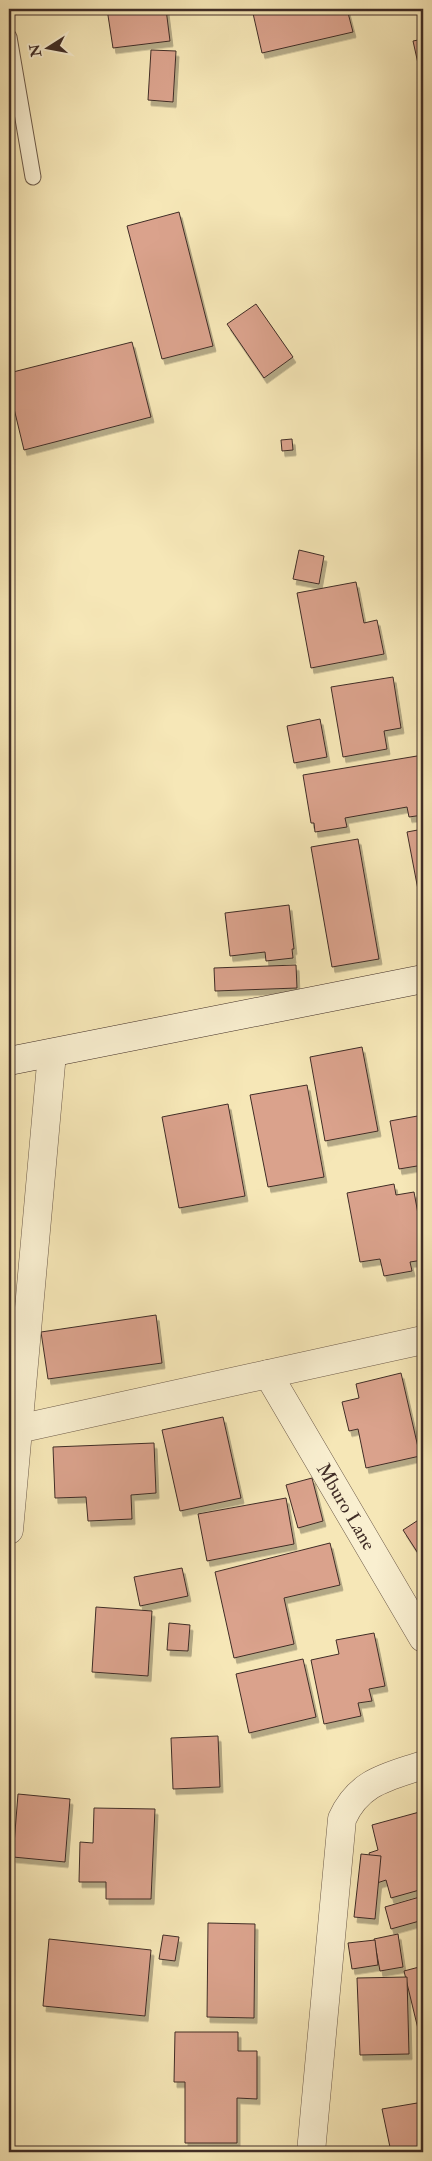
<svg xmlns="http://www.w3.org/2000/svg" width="432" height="2161" viewBox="0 0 432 2161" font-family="'IM FELL Double Pica',serif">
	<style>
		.building { fill: #daa28c; stroke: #402d26; filter: url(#shadow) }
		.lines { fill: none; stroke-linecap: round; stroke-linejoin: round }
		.lane-casing { stroke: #6e5c4a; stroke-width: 17 }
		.street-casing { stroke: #6e5c4a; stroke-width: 29 }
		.secondary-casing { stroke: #402d26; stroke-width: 29 }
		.lane { stroke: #f9efd0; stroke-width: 15 }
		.street { stroke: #f9efd0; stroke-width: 28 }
		.secondary { stroke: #f9efd0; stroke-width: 28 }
		.labels { text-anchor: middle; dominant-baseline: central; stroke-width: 4.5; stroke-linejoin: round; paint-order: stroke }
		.street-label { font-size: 19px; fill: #402d26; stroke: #f9efd0 }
	</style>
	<defs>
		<filter id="shadow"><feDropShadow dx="3" dy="5.5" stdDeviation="0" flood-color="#0004"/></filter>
	</defs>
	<rect width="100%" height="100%" fill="#f6e7b7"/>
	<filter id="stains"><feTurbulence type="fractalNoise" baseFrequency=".004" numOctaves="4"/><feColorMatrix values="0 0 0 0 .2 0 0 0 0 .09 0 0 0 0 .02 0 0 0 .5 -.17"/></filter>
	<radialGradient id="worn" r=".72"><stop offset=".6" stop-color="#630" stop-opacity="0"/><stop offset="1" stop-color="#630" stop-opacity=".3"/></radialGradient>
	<g class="building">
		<polygon points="107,9 166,9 170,41 113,48"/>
		<polygon points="252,9 347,9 353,32 262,53"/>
		<polygon points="423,39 423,86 413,41"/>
		<polygon points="151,50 176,51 173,102 148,100"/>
		<polygon points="179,212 213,346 162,359 127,226"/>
		<polygon points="256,304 293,357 264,378 227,324"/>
		<polygon points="132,342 151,417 24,450 9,388 9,373"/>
		<polygon points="292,439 293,450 282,451 281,440"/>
		<polygon points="299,550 324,556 319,584 293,579"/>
		<polygon points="356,582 364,623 377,620 384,654 311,668 297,593"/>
		<polygon points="393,677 401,728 384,731 387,749 343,757 331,687"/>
		<polygon points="320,719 327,757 294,763 287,726"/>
		<polygon points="423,755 423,815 409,817 407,807 345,818 347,827 315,832 314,823 311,823 303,775"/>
		<polygon points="423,829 423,916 407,832"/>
		<polygon points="358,839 379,959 332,967 311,847"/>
		<polygon points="289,905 294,949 292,949 293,958 266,961 265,952 230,956 225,913"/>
		<polygon points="296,965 297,988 215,991 214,968"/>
		<polygon points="362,1047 378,1131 325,1141 310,1057"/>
		<polygon points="307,1085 324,1177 268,1187 250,1095"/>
		<polygon points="228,1104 245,1196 179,1208 162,1117"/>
		<polygon points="423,1115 423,1165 399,1169 390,1121"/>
		<polygon points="423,1173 423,1198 418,1174"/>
		<polygon points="394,1184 396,1195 414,1192 423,1241 423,1260 410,1262 412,1271 384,1276 380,1259 360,1262 347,1193"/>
		<polygon points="156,1315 162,1363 48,1379 41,1332"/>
		<polygon points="401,1373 420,1456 366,1468 358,1429 349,1431 342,1402 359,1398 356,1384"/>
		<polygon points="223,1417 241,1498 180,1511 162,1430"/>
		<polygon points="154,1443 156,1493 131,1495 132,1519 88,1521 86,1497 55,1498 53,1447"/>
		<polygon points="312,1478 323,1521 298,1528 286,1485"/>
		<polygon points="286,1498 294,1544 207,1561 198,1514"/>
		<polygon points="423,1517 423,1561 403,1530"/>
		<polygon points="330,1543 340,1585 284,1598 294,1644 234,1658 215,1572"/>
		<polygon points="182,1568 188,1596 140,1606 134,1577"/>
		<polygon points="96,1607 152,1611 148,1676 92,1672"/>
		<polygon points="169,1623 190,1625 188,1651 167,1650"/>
		<polygon points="374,1633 385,1686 369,1689 372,1701 358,1703 361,1716 324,1724 311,1660 339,1654 336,1640"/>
		<polygon points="303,1659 316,1717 249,1733 236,1674"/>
		<polygon points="218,1736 220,1787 173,1789 171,1738"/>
		<polygon points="18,1794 70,1799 65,1862 13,1857"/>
		<polygon points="94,1808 155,1809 151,1899 106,1899 106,1882 79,1882 80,1842 93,1843"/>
		<polygon points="423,1811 423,1889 391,1898 386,1880 377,1883 369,1853 378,1850 372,1825"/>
		<polygon points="361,1854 381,1856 375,1919 354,1917"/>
		<polygon points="423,1896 423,1920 391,1929 385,1907"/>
		<polygon points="208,1923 255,1924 254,2018 207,2017"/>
		<polygon points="398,1934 403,1967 380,1971 374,1939"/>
		<polygon points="163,1935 179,1937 175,1961 159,1959"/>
		<polygon points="49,1939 151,1950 145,2016 43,2006"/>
		<polygon points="375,1940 378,1965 352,1969 348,1943"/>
		<polygon points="423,1966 423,2032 419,2033 404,1971"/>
		<polygon points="407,1977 409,2054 360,2055 357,1978"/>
		<polygon points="175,2032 238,2032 238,2051 257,2051 257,2099 237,2098 237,2143 185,2143 185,2082 174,2082"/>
		<polygon points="423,2102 423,2152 391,2152 382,2109"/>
	</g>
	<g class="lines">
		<defs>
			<polyline id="lane" points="9,37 33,177"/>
			<g id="street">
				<path id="s1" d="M268,1374L423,1638"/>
				<polyline points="18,1429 423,1340"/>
				<polyline points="9,1530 52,1053"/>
				<path d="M311,2152L342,1819C359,1781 388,1777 423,1765"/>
			</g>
			<polyline id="secondary" points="9,1061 423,979"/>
		</defs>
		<use href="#lane" class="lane-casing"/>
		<use href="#street" class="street-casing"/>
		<use href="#secondary" class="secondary-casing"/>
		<use href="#lane" class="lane"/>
		<use href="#street" class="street"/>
		<use href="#secondary" class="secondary"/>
	</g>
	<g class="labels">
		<g class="street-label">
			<text stroke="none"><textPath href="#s1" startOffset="154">Mburo Lane</textPath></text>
		</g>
	</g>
	<rect width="432" height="2161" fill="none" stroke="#f6e7b7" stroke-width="30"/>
	<rect x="10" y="10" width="412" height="2141" fill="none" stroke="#402d26" stroke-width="2.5"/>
	<rect x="15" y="15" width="402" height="2131" fill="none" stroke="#402d26"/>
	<g transform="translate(48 48) rotate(259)" stroke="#f9efd0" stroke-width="4" paint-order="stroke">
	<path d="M0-4L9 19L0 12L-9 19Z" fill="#402d26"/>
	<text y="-8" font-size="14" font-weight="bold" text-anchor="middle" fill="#402d26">N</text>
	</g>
	<rect width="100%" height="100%" filter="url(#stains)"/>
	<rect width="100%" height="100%" fill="url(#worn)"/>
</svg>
